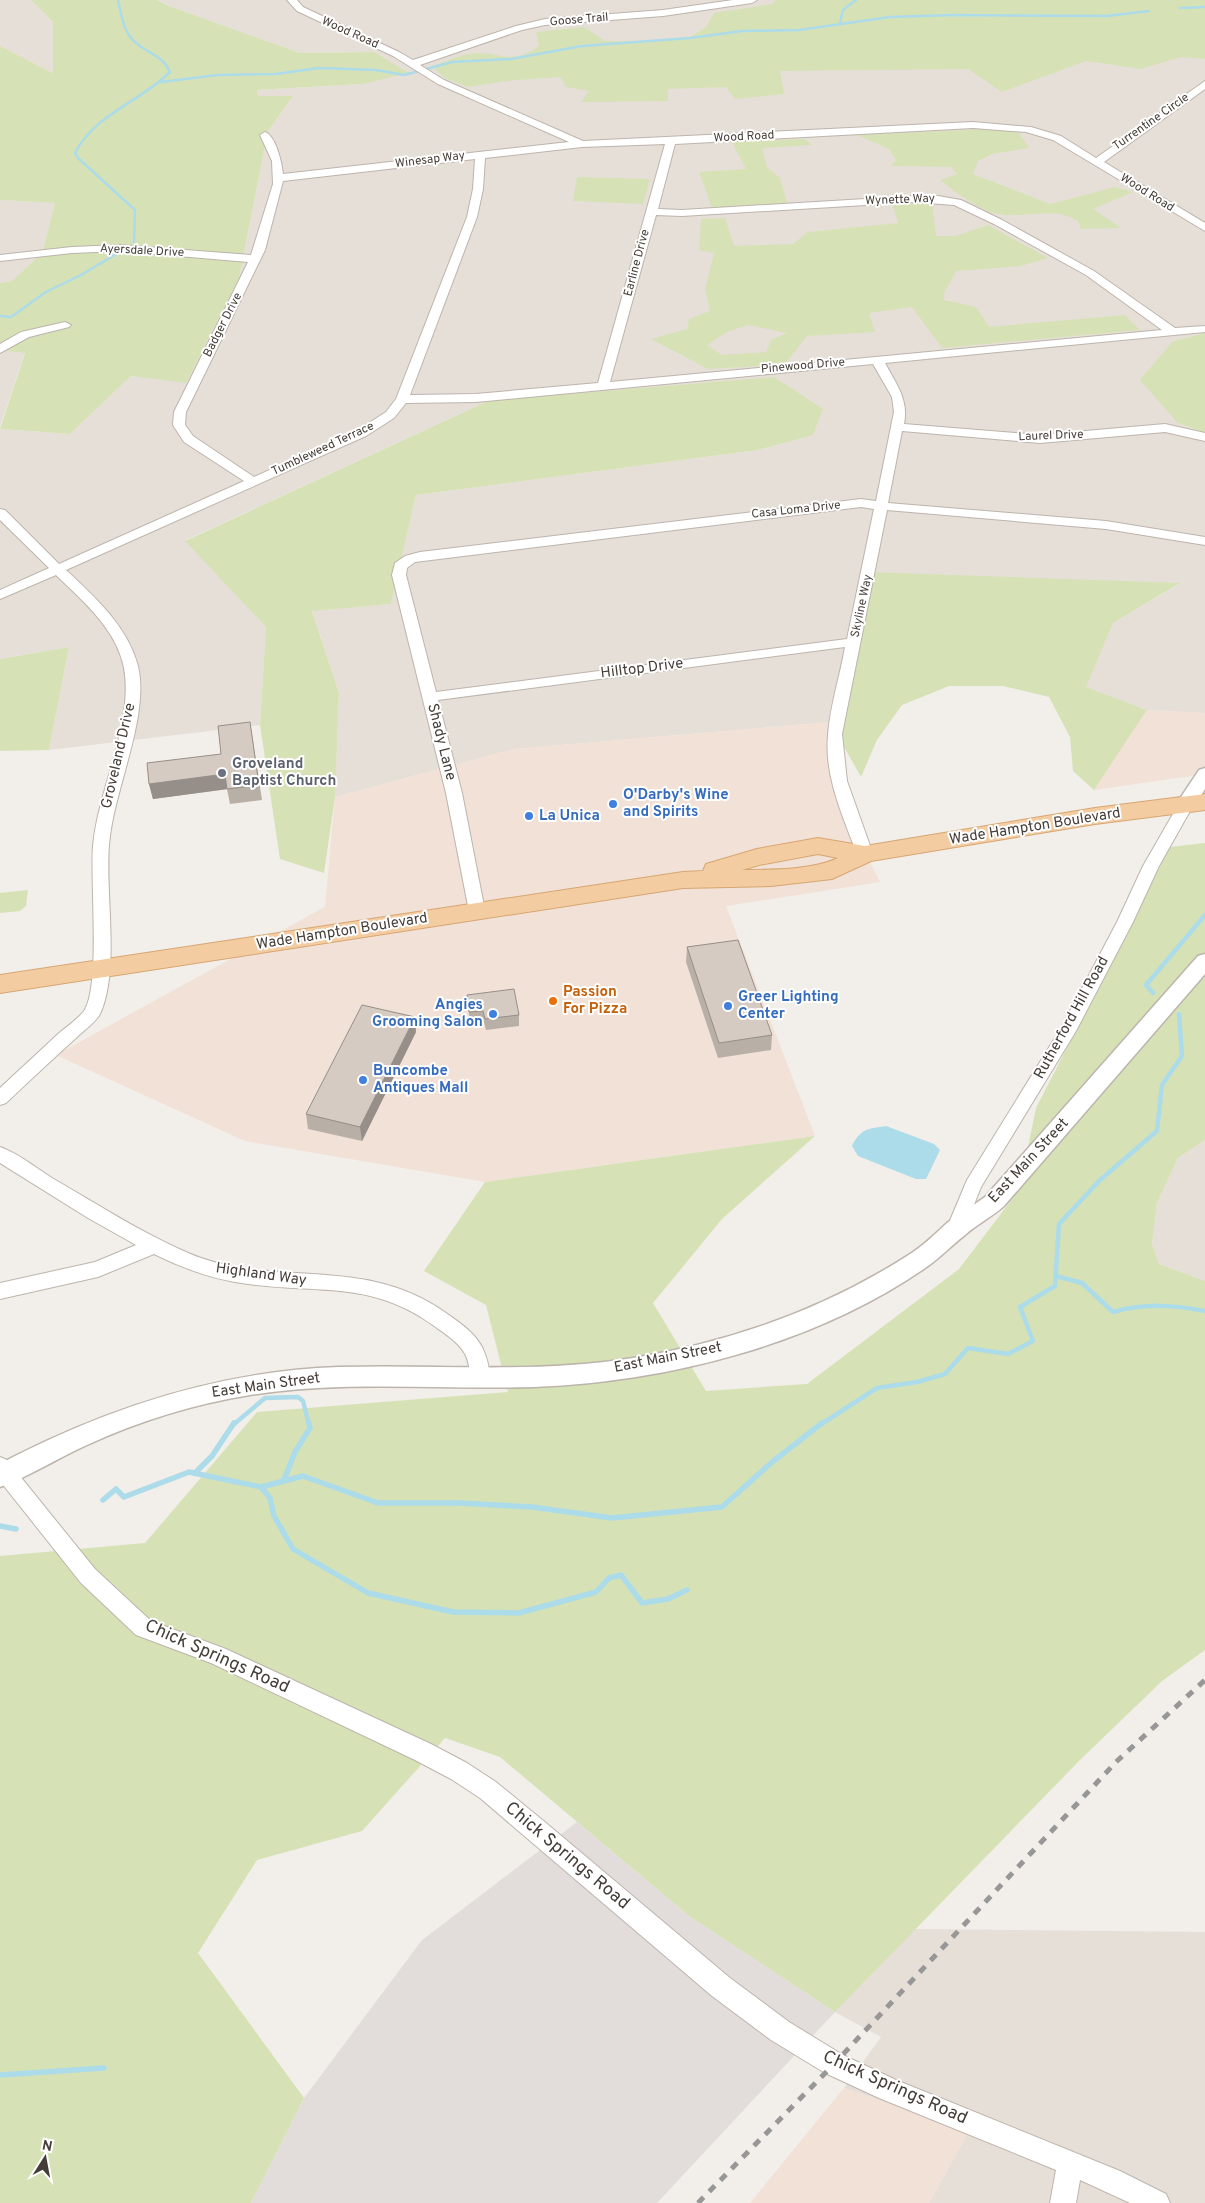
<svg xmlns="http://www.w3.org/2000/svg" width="1205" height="2203" viewBox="0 0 1205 2203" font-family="Overpass,sans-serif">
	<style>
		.residential { fill: #e6dfd7 }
		.commercial { fill: #f2e1d6 }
		.industrial { fill: #e2ddda }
		.green { fill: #d6e2b6; fill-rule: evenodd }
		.water { fill: #acdbe9 }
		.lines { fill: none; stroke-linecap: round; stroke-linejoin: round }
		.stream-far2 { stroke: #acdbe9; stroke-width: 2.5 }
		.stream-far1 { stroke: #acdbe9; stroke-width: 4.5 }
		.stream { stroke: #acdbe9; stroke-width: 5.5 }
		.minor-casing { stroke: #bdb4ac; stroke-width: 2 }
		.tertiary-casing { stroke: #bdb4ac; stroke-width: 3 }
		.primary-casing { stroke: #d7a672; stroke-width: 2 }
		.minor { fill: #fff; fill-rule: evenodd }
		.tertiary { fill: #fff; fill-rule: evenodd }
		.primary { fill: #f3cda1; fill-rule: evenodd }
		.rail { stroke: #979797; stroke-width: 5; stroke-dasharray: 8 8; stroke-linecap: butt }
		.wall { fill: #b8afa7 }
		.shaded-wall { fill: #968e88 }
		.building { fill: #d6cbc2; stroke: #968e88 }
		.worship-dot { fill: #6b7280; stroke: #fff; stroke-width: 2 }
		.shop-dot { fill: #3f7fe0; stroke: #fff; stroke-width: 2 }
		.food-dot { fill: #e8710a; stroke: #fff; stroke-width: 2 }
		.labels { text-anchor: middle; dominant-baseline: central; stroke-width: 4; stroke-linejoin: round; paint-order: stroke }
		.far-street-label { font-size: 12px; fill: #453e38; stroke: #fff }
		.street-label { font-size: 15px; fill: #453e38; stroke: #fff }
		.worship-label { font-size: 15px; font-weight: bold; fill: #5b616d; stroke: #fff; text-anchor: start }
		.shop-label { font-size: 15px; font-weight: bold; fill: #366cbe; stroke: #fff; text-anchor: start }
		.food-label { font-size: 15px; font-weight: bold; fill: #c56008; stroke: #fff; text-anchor: start }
		.near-street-label { font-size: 18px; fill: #453e38; stroke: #fff }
	</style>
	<rect width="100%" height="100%" fill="#f2eee9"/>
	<g class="residential">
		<polygon points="0,0 31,0 53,22 53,73 0,46"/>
		<polygon points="157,0 1205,0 1205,333 1173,341 1178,423 1205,433 1205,713 1147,710 1085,687 1113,623 1179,584 830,722 514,749 335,797 339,693 312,610 391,604 416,495 758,450 813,435 488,401 186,540 266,627 260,725 49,750 69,647 0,659 0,429 70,434 131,376 186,382 239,278 268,131 293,96 258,96 257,90 362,84 374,52 300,53 169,6"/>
		<polygon points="0,200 55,203 42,253 12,281 0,283"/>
		<polygon points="0,350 25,352 0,427"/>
		<polygon points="1205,1140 1205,1281 1159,1264 1152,1244 1157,1203 1178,1158"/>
		<polygon points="915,1929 1205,1932 1205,2203 929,2203 969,2131 844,2088 881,2037 835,2012"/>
	</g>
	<g class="commercial">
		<polygon points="1147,710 1205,713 1205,774 1094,790"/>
		<polygon points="830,722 854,831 880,882 726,906 815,1136 485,1182 245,1141 56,1055 325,907 335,797 514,749"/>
		<polygon points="844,2088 969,2131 929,2203 750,2203"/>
	</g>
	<polygon class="industrial" points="577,1822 689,1916 835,2012 657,2203 251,2203 304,2098 422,1940"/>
	<g class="green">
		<polygon points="31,0 157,0 169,6 300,53 374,52 409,73 362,84 257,90 258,96 293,96 268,131 239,278 186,383 131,376 70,434 0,429 25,353 0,350 0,283 12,281 42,253 55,203 0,200 0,46 53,73 53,22"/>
		<path d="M776,0H1205V59L1181,57L1141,69L1086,61L1002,92L968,69L780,71L784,94L735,99L726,87L668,89V101L581,102L589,91L566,87L560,77L506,81L468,87L445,78L432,66C445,62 463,53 477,53C503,54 514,64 539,46L536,32L584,27L605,41H649L692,36L706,27L714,13L772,4Z"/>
		<path d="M988,129L1019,133L1029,148L992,154L978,161L973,174L1050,204L1115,187L1133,192L1093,209L1121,228L1081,229L1078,221C1054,206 1024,219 998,214C980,211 954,191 940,180L957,174L951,167L891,166L896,160L889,149L857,135Z"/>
		<polygon points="805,139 812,145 762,148 767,167 780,178 787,203 712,208 699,172 746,169 732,142"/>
		<polygon points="577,177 650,179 643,204 573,201"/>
		<path d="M932,203L936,236H955L988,225L1048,258L1021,266L956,271L944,293V300L976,307L989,327L1125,315L1140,330L942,348L912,307L869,313L875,332L807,336L784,365L708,369L651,339L687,329L689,319L710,311L705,289L714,253L699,250L701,219L725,218L734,246L793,244L808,232L898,223L892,204ZM748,325L787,333L771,340L766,352L722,355L707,345L727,332Z"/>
		<polygon points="1205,333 1205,433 1178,423 1140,380 1173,341"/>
		<polygon points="774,377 823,409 813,435 758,450 416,495 391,604 312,611 339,693 335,797 324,873 280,859 260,725 266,627 185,541 488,401"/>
		<polygon points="867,572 1180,583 1113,623 1086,687 1147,710 1094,790 1073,771 1070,737 1049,697 1003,686 949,686 902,705 877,740 861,777 830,722"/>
		<polygon points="69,647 49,750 0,751 0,659"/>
		<polygon points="1205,843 1205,1140 1178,1158 1157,1203 1152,1244 1159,1264 1205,1281 1205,1650 1162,1681 1080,1760 835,2012 689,1916 500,1757 445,1738 362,1831 257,1860 198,1953 304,2098 251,2203 0,2203 0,1556 145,1543 257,1412 508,1392 486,1305 424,1271 485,1182 815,1136 722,1219 653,1303 706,1391 807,1384 959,1269 1019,1190 1036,1108 1170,847"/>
		<polygon points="28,890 26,906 20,911 0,913 0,893"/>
	</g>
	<path class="water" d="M886,1126L934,1144L940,1150L926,1179H916L858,1156L852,1146C861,1128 868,1129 886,1126Z"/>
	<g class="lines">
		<g class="stream-far2">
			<path d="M118,0C121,13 123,28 131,38C142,52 163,54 170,72C140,102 95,114 75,153L78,158L135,210L134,242"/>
			<polyline points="1180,8 1205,7"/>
			<polyline points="840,23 843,10 856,0"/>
			<polyline points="161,82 217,75 275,74 319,68 376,70 404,75 452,62 511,59 582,46 690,38 742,31 799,30 890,17 952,15 1107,16 1149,11"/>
			<polyline points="0,316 11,317 46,292 81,275 118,253"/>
		</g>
		<g class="stream-far1">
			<polyline points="1153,993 1146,985 1205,915"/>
			<path d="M1056,1276L1082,1283L1113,1312C1145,1303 1173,1305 1205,1311"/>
			<polyline points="233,1425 265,1398 298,1397 303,1401 309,1425"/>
			<polyline points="820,1425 877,1388 917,1382 945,1374 968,1348 1008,1354 1033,1341 1020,1307 1055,1286 1059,1224 1100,1180 1157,1131 1162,1085 1182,1056 1179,1014"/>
		</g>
		<g class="stream">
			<polyline points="195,1473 212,1456 234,1423"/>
			<polyline points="284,1480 295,1452 310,1428 309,1423"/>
			<polyline points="261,1487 270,1498 274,1516 293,1549 368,1593 453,1612 519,1613 596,1592 609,1578 621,1575 642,1603 668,1599 687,1590"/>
			<polyline points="103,1500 116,1489 124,1497 189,1472 261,1487 303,1476 378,1503 459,1503 532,1507 612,1518 722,1507 771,1463 822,1423"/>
			<polyline points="0,1526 16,1529"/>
			<polyline points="0,2075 104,2068"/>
		</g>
		<defs>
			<g id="minor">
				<path d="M287,0H297L303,7L399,52L413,60L516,26L545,19L663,10L733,0H757L752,3L663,16L545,25L522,30L420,65L444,80L583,141L973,122L1031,127L1061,136L1096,158L1205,81V89L1104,162L1205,223V231L1053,140L1026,132L973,128L675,144L658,209L682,210L915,196H938L961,200L1002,220L1094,271L1175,328L1205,326V332L885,363C896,384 909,399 904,424L1040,435L1165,424L1205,433V441L1165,432L1040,443L902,431L888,503L1106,521L1205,537V545L1106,529L887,510L842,734L847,781L873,854L871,858L865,859L859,858L857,854C843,817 824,776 828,735C830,706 840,676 845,647L438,700L462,793L485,911L483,915L477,917L471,915L469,911L446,793L392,575L395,563L405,556L420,552L861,499L876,501L894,412L892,397L873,364L476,402L406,403L394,418L366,436L66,570C95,597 128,627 138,666C150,717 113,791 109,845C105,894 120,971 100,1014C95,1023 83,1031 76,1038C52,1060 29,1081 6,1103L0,1105V1088C19,1070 39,1052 58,1034C66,1027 77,1020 84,1011C101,986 90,881 93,846C98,789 134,724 124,668C117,630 83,601 56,575L0,599V590L49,568L0,520V509L5,510L59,564L244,481L184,442L173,425L174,412L248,262L120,251L72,253L0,261V255L72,247L120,245L251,255L273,184L272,161L260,135L265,132C276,136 282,163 283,174L569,142L438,84L393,56L297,11ZM665,144L598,383L476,394L410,395L477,217L483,189L485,158L582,147ZM475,159L473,189L467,217L396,399L386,412L358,430L254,477L193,436L185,425L186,412L265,250L283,181ZM915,202L954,205L994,224L1086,275L1162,330L610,382L656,215L682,216ZM861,507L874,509L847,639L436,692L406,575L407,568L415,562Z"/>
				<polygon points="65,322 71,325 69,327 29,337 0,353 0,344 21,332"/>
				<polygon points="1186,799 1191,800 1194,804 1159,866 1133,922 1076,1031 981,1187 962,1235 955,1237 948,1235 946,1230 967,1180 1061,1028 1117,922 1143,866 1181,800"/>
				<path d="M0,1147C18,1153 36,1168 52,1178C97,1204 140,1232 188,1253C275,1290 362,1253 446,1313C460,1323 474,1332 482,1347C487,1358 492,1372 487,1383L480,1385L473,1383C469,1374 470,1363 465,1354C459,1343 447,1335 437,1328C373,1280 321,1294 248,1284C215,1280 184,1269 154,1254L98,1277L0,1299V1283L95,1262L136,1245L88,1218L0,1163Z"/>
				<polygon points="0,1457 7,1460 95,1569 151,1621 226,1649 431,1744 467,1763 496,1782 546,1823 730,1978 789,2022 843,2055 896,2080 1120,2171 1166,2194 1170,2203 1130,2203 1080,2180 1076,2203 1050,2203 1056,2170 879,2098 825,2073 771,2040 712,1996 480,1798 451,1779 415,1760 211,1663 136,1635 81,1583 0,1481"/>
			</g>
			<g id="tertiary">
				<polygon points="1205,768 1205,789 1193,808 1186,810 1179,808 1177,804 1179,800 1199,770"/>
				<path d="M1205,954V974L1004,1206C992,1217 977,1224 965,1235C952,1245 941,1257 928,1266C817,1344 668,1382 534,1387C439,1390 344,1380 250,1395C194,1404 139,1421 87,1445C58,1458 30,1476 0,1487V1464L13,1457C116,1405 223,1371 339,1367C437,1364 536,1374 633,1358C731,1342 824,1309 907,1256C922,1247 934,1235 947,1223C959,1214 973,1206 985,1197L1198,956Z"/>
			</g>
			<path id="primary" d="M1205,794V810L1095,824L871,861L832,879L771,886L683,888L0,993V975L683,872L703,871L706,864L757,849L818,838L865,846L1095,808ZM818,854L838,858C813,870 771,870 742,870L759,865Z"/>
		</defs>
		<use href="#minor" class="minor-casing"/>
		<use href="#tertiary" class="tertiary-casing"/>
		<use href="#primary" class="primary-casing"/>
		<use href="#minor" class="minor"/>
		<use href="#tertiary" class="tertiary"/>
		<use href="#primary" class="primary"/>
		<polyline class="rail" points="698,2203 834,2064 1117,1761 1205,1680"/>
	</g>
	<g class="wall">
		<polygon points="250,722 262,800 230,804 227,789 153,799 149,784 221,754"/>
		<polygon points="687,947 772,1035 771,1050 718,1058 686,962"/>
		<polygon points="467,995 519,1015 519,1026 486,1030 484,1022 470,1023"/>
		<polygon points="416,1032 362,1141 308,1129 306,1114"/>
	</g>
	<g class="shaded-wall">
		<polygon points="225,774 228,789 153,799 149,784"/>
		<polygon points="415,1017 416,1032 362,1141 360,1127"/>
	</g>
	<g class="building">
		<polygon points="250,722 259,785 227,789 225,774 149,784 147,763 221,754 218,726"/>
		<polygon points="738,940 772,1035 719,1043 687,947"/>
		<polygon points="514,989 519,1015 485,1019 483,1011 469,1012 467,995"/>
		<polygon points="362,1005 415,1017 360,1127 306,1114"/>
	</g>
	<circle class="worship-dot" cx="222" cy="773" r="5"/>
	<g class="shop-dot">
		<circle cx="613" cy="804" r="5"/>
		<circle cx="529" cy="816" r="5"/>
		<circle cx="728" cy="1006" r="5"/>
		<circle cx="493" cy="1014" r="5"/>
		<circle cx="363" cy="1080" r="5"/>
	</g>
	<circle class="food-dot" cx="553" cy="1001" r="5"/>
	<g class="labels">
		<g class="far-street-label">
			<text transform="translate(579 20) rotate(-5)">Goose Trail</text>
			<text transform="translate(350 33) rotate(24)">Wood Road</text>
			<text transform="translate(1151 122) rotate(-35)">Turrentine Circle</text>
			<text transform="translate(744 137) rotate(-3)">Wood Road</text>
			<text transform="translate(430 160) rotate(-7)">Winesap Way</text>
			<text transform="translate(1147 193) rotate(32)">Wood Road</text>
			<text transform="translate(900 200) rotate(-2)">Wynette Way</text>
			<text transform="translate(142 251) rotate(3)">Ayersdale Drive</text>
			<text transform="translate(637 263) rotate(-75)">Earline Drive</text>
			<text transform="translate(223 325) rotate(-63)">Badger Drive</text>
			<text transform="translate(803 366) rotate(-5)">Pinewood Drive</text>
			<text transform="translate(1051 436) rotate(-2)">Laurel Drive</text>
			<text transform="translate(323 449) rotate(-25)">Tumbleweed Terrace</text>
			<text transform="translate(796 510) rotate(-6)">Casa Loma Drive</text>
			<text transform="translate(862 606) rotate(-78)">Skyline Way</text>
		</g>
		<g class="street-label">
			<text transform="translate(642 669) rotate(-7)">Hilltop Drive</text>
			<text transform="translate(441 742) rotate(76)">Shady Lane</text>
			<text transform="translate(119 756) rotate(-77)">Groveland Drive</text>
			<text transform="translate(1035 827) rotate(-9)">Wade Hampton Boulevard</text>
			<text transform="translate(342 932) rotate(-9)">Wade Hampton Boulevard</text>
			<text transform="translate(1072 1018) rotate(-61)">Rutherford Hill Road</text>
			<text transform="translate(1029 1161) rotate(-47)">East Main Street</text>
			<text transform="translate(261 1275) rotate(8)">Highland Way</text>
			<text transform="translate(668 1358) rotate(-11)">East Main Street</text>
			<text transform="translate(266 1386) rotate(-8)">East Main Street</text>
		</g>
		<g class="worship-label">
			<text x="232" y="764">Groveland<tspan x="232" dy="17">Baptist Church</tspan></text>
		</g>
		<g class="shop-label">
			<text x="623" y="795">O'Darby's Wine<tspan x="623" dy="17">and Spirits</tspan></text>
			<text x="539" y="816">La Unica</text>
			<text x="738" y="997">Greer Lighting<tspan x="738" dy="17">Center</tspan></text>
			<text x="483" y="1005" text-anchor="end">Angies<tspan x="483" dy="17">Grooming Salon</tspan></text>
			<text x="373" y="1071">Buncombe<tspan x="373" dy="17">Antiques Mall</tspan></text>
		</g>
		<g class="food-label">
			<text x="563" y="992">Passion<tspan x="563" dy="17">For Pizza</tspan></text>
		</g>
		<g class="near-street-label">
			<text transform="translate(217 1657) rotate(24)">Chick Springs Road</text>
			<text transform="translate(567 1856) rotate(40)">Chick Springs Road</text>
			<text transform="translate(895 2088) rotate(24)">Chick Springs Road</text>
		</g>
	</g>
	<g transform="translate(45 2158) rotate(11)" stroke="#ffffff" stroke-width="4" paint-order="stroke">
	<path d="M0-4L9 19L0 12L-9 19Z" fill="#453e38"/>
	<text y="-8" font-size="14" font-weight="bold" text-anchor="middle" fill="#453e38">N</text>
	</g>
</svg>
